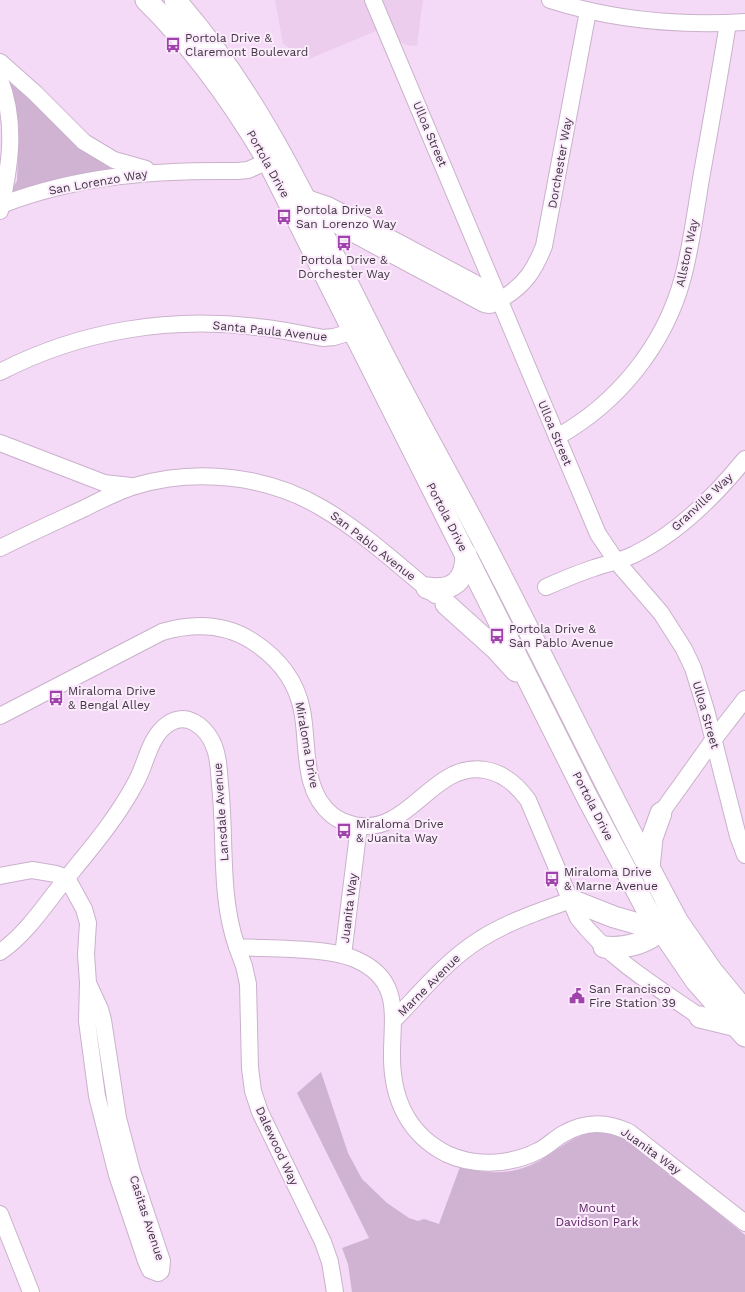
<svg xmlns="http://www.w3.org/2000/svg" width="745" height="1292" viewBox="0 0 745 1292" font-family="'Work Sans',sans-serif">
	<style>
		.built { fill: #eccdee }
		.green { fill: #d0b2d3 }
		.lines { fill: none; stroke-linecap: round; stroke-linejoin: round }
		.minor-casing { stroke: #cab1cc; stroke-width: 18 }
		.major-casing { stroke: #cab1cc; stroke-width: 23 }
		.minor { stroke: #fff; stroke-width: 16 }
		.major { stroke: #fff; stroke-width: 21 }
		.labels { text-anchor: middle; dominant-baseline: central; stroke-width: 4; stroke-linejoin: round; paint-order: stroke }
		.poi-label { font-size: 12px; fill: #403641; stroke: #fbebfc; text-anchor: start }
		.street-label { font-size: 12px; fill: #403641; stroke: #fbebfc }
		.park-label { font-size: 12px; fill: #591f60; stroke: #fbebfc }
	</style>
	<rect width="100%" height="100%" fill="#f4daf6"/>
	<polygon class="built" points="275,0 423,0 417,46 406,45 376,31 309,59 292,56 288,47 283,44"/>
	<g class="green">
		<polygon points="10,81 115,168 14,192 12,189 17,181 19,127"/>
		<path d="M321,1072L348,1153L362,1179L387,1203L409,1218L418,1221L424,1219L439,1224L460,1167C482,1173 504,1175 526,1167C553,1158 575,1127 607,1132C614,1133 621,1137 627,1139L745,1235V1292H352L348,1264L342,1248L369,1238L297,1093Z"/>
	</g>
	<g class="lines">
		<defs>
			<g id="minor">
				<polyline points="373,0 598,534 617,562 661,613 684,649 693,668 706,710 738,836 745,855"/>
				<path d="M550,0C612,20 679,26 745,22"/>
				<polyline points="0,62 35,93 84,142 114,160 146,169"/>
				<path d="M0,80C17,123 10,167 0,211"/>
				<polyline points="304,197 328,205 473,282 500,299"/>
				<path d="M1,205C79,175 155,170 237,171L248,170L268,161"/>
				<path d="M317,222L333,223L484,304C493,307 495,302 503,298C525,285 535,269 544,246L588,11"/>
				<path d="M0,372C79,331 169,316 257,327C279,329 301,334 323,338L334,337L354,331"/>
				<path d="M557,437C618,403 665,345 683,277C692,243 696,207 702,173C711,123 720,73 728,23"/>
				<polyline points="0,443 104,483 131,486"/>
				<path d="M0,548C28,534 57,521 85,508C101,500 118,491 135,486C196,468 267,475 322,508C363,532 398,565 435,595"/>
				<path d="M546,587C562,580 578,573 594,568C608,563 622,561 635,554C678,533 715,496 745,459"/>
				<path d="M0,716L162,632C193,623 224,623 252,641C277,657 296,680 302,710C309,745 301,790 332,815C338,820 346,823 354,825C409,837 432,761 485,770C504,773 517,785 528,800L578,918C611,960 657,987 700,1017"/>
				<polyline points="661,813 714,739 745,699"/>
				<polyline points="0,876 32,870 56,874 67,878 84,909 88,923 86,954 88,983 87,1021 97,1096 117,1175 146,1261 150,1270 158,1273 161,1271 162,1261 132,1171 118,1118 103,1020 100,1009 88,983"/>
				<polyline points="237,947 244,966 248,984 250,1068 253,1091 260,1112 323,1242 330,1262 335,1292"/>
				<path d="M0,952C25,935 43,908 61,885C88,852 116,820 136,782C145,766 149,741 163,728C184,707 208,727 215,749C219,760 219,774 220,785C226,839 219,896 237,947C269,949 329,947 357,960C404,981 391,1020 392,1060C393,1100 409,1135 447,1154C475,1167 510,1165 538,1151C547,1147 554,1139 563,1134C585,1121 606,1121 629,1132L745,1223"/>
				<polyline points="343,955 359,826"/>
				<path d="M394,1020C421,992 446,961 479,940C507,922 540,911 571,900"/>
				<polyline points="0,1214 31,1292"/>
			</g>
			<g id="major">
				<path d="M146,0C195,48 234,103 268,161L586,795L645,906L696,981L745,1036"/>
				<path d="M175,0C264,100 316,223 376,340C410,408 448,474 483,541C549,667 610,797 678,922L712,971L745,1011"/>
				<path d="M427,588C454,592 466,580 466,554"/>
				<polyline points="446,604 496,649 516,671"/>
				<polyline points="649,868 652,838 661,813"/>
				<polyline points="571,900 614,917 667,932"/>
				<path d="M604,947C625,949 654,943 665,923"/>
				<polyline points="700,1017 733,1025"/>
			</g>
		</defs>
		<use href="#minor" class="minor-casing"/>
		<use href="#major" class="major-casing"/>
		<use href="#minor" class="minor"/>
		<use href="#major" class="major"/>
	</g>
	<defs>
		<symbol id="bus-bare" viewBox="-9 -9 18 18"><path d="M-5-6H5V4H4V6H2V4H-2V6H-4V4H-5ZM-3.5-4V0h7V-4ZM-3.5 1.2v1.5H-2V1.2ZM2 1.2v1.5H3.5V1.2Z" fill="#a042ab" stroke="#fbebfc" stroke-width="2.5" paint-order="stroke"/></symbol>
		<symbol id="civic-bare" viewBox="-9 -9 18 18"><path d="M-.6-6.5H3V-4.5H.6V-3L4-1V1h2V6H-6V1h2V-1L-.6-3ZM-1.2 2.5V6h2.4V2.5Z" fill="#a042ab" stroke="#fbebfc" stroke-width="2.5" paint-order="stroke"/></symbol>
	</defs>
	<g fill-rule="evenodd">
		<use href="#bus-bare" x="162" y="34" width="22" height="22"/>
		<use href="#bus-bare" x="273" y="206" width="22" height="22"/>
		<use href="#bus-bare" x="333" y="232" width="22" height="22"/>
		<use href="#bus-bare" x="486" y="625" width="22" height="22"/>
		<use href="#bus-bare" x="45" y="687" width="22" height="22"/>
		<use href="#bus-bare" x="333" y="820" width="22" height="22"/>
		<use href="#bus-bare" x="541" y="868" width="22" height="22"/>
		<use href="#civic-bare" x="566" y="985" width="22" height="22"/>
	</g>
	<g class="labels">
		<g class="poi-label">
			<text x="185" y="38">Portola Drive &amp;<tspan x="185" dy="14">Claremont Boulevard</tspan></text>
			<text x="296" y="210">Portola Drive &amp;<tspan x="296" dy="14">San Lorenzo Way</tspan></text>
			<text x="344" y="260" text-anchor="middle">Portola Drive &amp;<tspan x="344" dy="14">Dorchester Way</tspan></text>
			<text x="509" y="629">Portola Drive &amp;<tspan x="509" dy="14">San Pablo Avenue</tspan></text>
			<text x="68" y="691">Miraloma Drive<tspan x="68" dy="14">&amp; Bengal Alley</tspan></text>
			<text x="356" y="824">Miraloma Drive<tspan x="356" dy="14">&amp; Juanita Way</tspan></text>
			<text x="564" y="872">Miraloma Drive<tspan x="564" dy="14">&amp; Marne Avenue</tspan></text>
			<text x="589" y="989">San Francisco<tspan x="589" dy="14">Fire Station 39</tspan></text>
		</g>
		<g class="street-label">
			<text transform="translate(430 134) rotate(67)">Ulloa Street</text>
			<text transform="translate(560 163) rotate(-80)">Dorchester Way</text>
			<text transform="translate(268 164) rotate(61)">Portola Drive</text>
			<text transform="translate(98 182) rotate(-10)">San Lorenzo Way</text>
			<text transform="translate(687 253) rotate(-78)">Allston Way</text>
			<text transform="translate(270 331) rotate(6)">Santa Paula Avenue</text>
			<text transform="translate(555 433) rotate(67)">Ulloa Street</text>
			<text transform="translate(702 502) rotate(-43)">Granville Way</text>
			<text transform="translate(447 517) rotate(63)">Portola Drive</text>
			<text transform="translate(373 546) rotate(38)">San Pablo Avenue</text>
			<text transform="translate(706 715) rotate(74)">Ulloa Street</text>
			<text transform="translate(307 745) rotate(80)">Miraloma Drive</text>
			<text transform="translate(593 806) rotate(63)">Portola Drive</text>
			<text transform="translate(221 812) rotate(-94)">Lansdale Avenue</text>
			<text transform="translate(349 908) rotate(-83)">Juanita Way</text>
			<text transform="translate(429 985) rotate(-45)">Marne Avenue</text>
			<text transform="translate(277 1146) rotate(65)">Dalewood Way</text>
			<text transform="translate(651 1151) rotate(36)">Juanita Way</text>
			<text transform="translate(147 1218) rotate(72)">Casitas Avenue</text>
		</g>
		<g class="park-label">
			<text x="597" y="1208">Mount<tspan x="597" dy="14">Davidson Park</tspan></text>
		</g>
	</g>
</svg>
